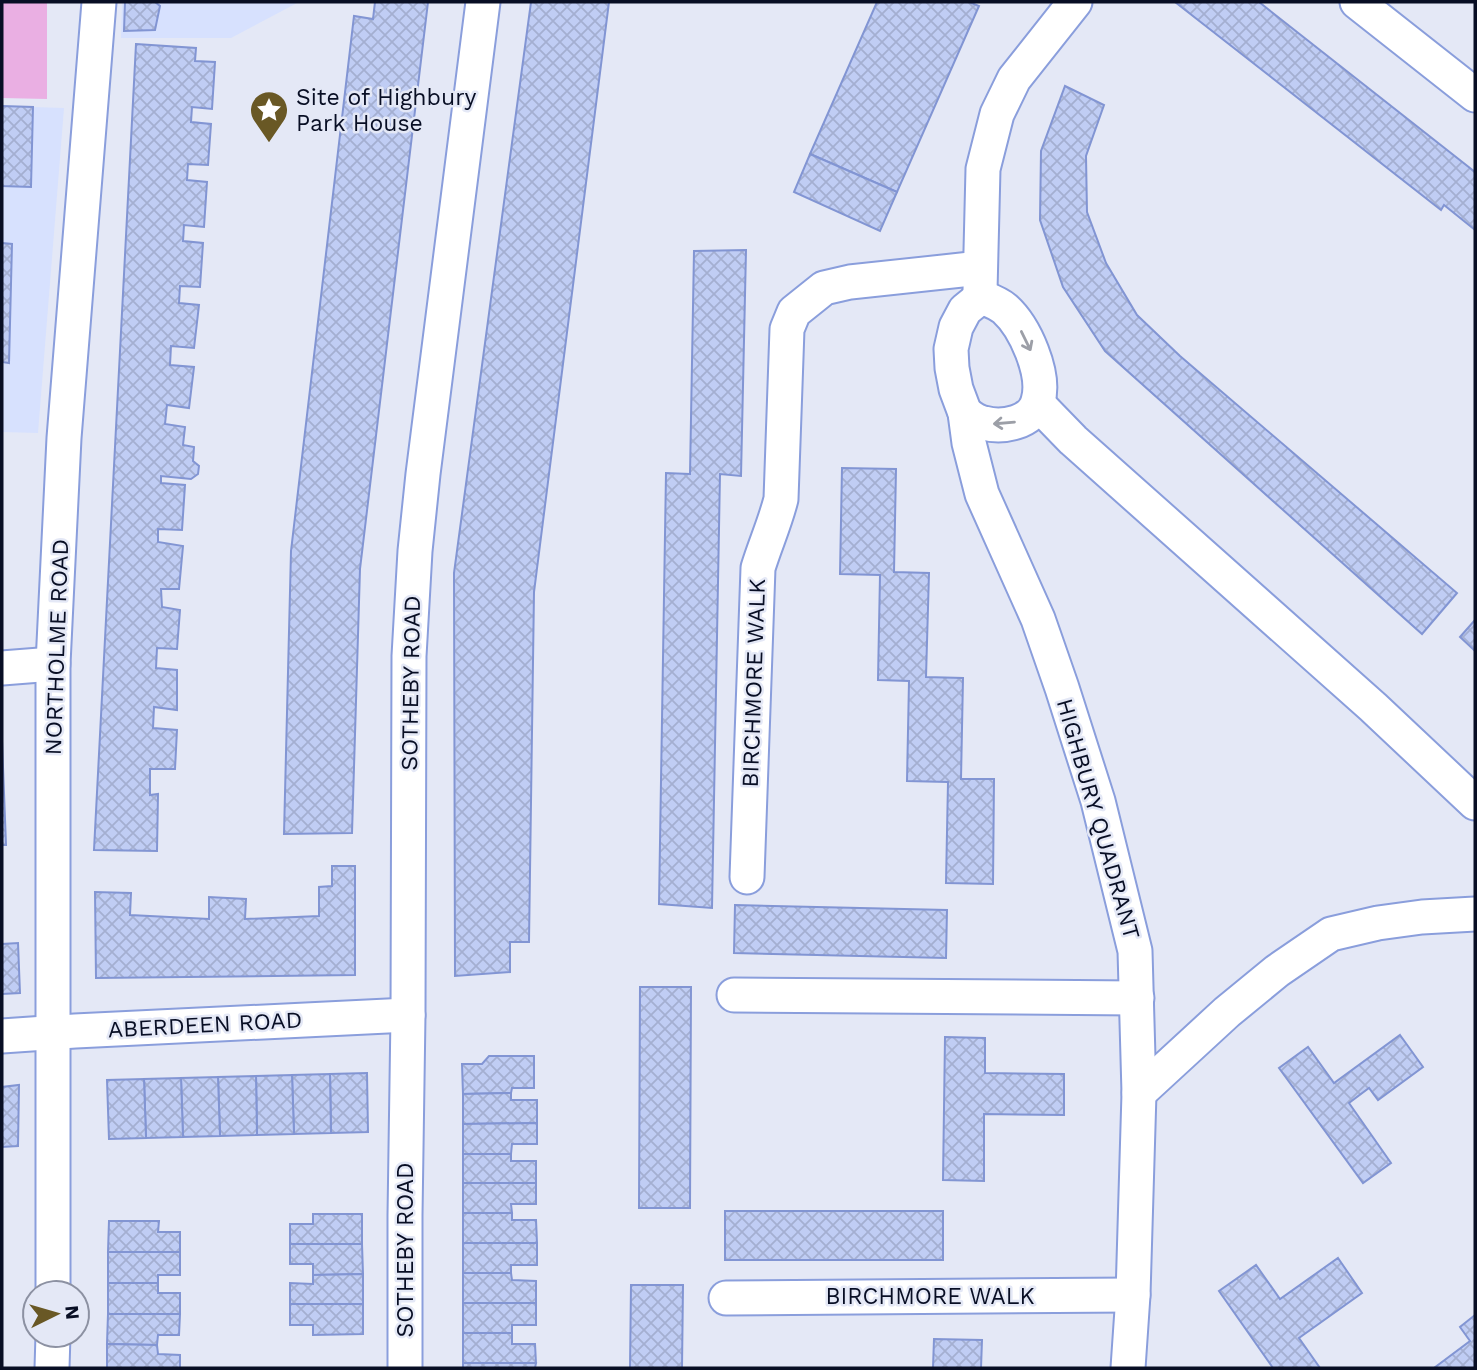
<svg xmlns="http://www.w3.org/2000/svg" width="1477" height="1370" viewBox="0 0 1477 1370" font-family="'Work Sans',sans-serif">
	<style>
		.built { fill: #d7e1fe }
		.green { fill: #eaafe3 }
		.building { fill: url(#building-cross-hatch); stroke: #8295d3; stroke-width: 2 }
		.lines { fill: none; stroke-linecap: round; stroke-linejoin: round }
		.minor-casing { stroke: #8a9edc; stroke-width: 37 }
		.minor { stroke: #fff; stroke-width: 33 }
		.oneway { stroke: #9c9fa7 }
		.labels { text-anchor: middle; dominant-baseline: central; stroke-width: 5; stroke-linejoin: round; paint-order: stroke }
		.poi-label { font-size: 23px; fill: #080e24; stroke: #e4e8f6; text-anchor: start }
		.street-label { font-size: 23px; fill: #080e24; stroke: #e4e8f6 }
	</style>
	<defs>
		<pattern id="building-cross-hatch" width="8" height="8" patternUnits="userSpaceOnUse" patternTransform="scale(1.75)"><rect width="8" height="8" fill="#c0cdf4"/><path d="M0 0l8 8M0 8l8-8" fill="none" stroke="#a4afd1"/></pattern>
	</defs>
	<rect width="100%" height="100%" fill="#e4e8f6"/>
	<g class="built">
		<polygon points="122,2 299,2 231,38 121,38"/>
		<polygon points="2,106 64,108 38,433 2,432"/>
	</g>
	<polygon class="green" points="2,2 47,2 47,99 2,98"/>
	<g class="building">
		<polygon points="125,2 155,2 160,6 155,30 124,31"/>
		<polygon points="375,2 428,2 360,569 352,833 284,834 291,551 354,16 373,19"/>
		<polygon points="531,2 609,2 534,592 529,942 510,942 510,972 455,976 454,573"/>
		<polygon points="877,2 969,2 979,6 897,192 810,154"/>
		<polygon points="1175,2 1259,2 1475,172 1475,230 1444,205 1441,210"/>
		<polygon points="136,44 196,48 195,61 215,62 212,109 192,107 191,122 211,124 208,165 188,164 187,180 207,182 204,227 184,225 183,241 203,243 200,287 180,286 179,303 199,305 194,348 171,346 170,365 194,367 189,408 167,405 165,424 185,427 183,445 194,447 193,461 199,466 198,474 191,479 161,476 161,483 185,485 182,530 158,529 158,542 183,546 179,589 161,589 162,607 180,610 177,649 157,648 156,668 177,670 177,710 154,707 153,728 177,730 175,769 150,769 150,795 158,794 157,851 94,850"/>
		<polygon points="1065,86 1104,105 1086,156 1087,212 1106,263 1137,315 1180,356 1457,593 1422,634 1105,351 1063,287 1040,220 1041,151"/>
		<polygon points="2,106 33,107 31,187 2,186"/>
		<polygon points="810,154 897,192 880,231 794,192"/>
		<polygon points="2,243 12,244 9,363 2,362"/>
		<polygon points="746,250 741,476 720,474 712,908 659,904 666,473 690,474 694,251"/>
		<polygon points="842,468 896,469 894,572 929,573 926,677 963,678 961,779 994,779 993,884 946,883 948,782 907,781 909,681 878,680 880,575 840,574"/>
		<polygon points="1475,620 1475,651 1460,637"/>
		<polygon points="2,741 6,845 2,845"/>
		<polygon points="332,866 355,866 355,975 96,978 95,892 131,893 130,915 209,919 209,897 246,899 245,919 319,916 319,887 332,886"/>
		<polygon points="735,905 947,910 946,958 734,953"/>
		<polygon points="18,943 20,993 2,994 2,944"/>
		<polygon points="640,987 691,987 690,1208 639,1208"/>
		<polygon points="1400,1035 1423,1067 1378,1100 1369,1088 1349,1103 1391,1163 1363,1183 1279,1068 1308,1047 1334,1083"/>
		<polygon points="945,1037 985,1038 985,1073 1064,1074 1064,1115 984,1114 984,1181 943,1180"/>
		<polygon points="489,1056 534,1056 534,1088 512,1088 511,1093 463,1094 462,1064 482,1064"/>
		<polygon points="367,1073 368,1132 331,1133 330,1074"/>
		<polygon points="330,1074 331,1133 294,1134 292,1075"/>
		<polygon points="292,1075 294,1134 257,1135 256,1076"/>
		<polygon points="256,1076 257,1135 220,1136 218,1077"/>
		<polygon points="218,1077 220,1136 183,1137 181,1078"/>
		<polygon points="181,1078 183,1137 146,1138 144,1079"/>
		<polygon points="144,1079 146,1138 109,1139 107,1080"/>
		<polygon points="19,1085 18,1146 2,1147 2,1087"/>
		<polygon points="511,1093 511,1100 537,1100 537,1123 463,1124 463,1094"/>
		<polygon points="537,1123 537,1144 512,1144 511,1154 463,1154 463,1124"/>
		<polygon points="463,1154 511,1154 511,1161 536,1161 536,1183 463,1183"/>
		<polygon points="463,1183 536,1183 536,1204 511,1204 512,1213 463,1213"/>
		<rect x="725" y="1211" width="218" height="49"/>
		<polygon points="463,1213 512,1213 512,1220 536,1220 537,1243 463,1243"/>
		<polygon points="313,1214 362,1214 362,1244 290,1244 290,1224 313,1224"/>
		<polygon points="109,1221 159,1221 158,1232 180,1232 180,1252 108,1252"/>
		<polygon points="463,1243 537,1243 537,1265 511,1265 511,1273 463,1273"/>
		<polygon points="290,1244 362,1244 363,1274 313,1275 313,1264 290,1264"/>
		<polygon points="108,1252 180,1252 180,1275 158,1275 158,1283 108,1283"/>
		<polygon points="1338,1258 1362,1293 1299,1338 1320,1368 1273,1368 1219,1291 1256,1265 1280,1299"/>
		<polygon points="463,1273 511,1273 512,1280 536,1281 536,1303 463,1303"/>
		<polygon points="363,1274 363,1304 290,1304 290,1283 313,1284 313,1275"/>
		<polygon points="108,1283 158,1283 158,1293 180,1293 180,1314 108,1314"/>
		<polygon points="631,1285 683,1285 682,1368 630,1368"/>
		<polygon points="463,1303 536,1303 536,1325 512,1325 512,1333 463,1333"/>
		<polygon points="290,1304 363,1304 363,1334 313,1335 313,1325 290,1325"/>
		<polygon points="108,1314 180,1314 179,1335 158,1335 157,1345 107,1344"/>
		<polygon points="1475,1315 1475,1368 1434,1368 1470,1341 1460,1327"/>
		<polygon points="463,1333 512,1333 512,1344 535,1344 536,1363 463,1363"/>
		<polygon points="934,1339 982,1340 981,1368 933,1368"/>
		<polygon points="107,1344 157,1345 158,1354 180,1355 180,1368 107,1368"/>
		<polygon points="463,1363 536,1363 535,1368 463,1368"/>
	</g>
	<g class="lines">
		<defs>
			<g id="minor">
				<polyline points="1357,2 1475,95"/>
				<polyline points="980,291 983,169 997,114 1014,79 1075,2"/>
				<polyline points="981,297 965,310 956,327 951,349 952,368 956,389 965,413 969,443 982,494 1038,619 1062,688 1098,801 1135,951 1139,1093 1133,1295 1128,1368"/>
				<polyline points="1038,404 1073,440 1373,707 1475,803"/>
				<path d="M965,413C971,417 977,422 984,423C1002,428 1033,423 1038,401C1046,374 1025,327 1005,309C998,303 989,300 981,297"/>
				<polyline points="2,668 53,664"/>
				<path d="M747,877L758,568C765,545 775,523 781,499L787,329L794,312L824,288L850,282L980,268"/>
				<polyline points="734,995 1137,998"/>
				<polyline points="2,1036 75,1031 408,1015"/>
				<polyline points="1139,1093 1227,1012 1277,971 1331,934 1378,923 1422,917 1475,914"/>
				<polyline points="53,1293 53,664 64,438 99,2"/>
				<polyline points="726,1298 1133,1295"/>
				<polyline points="52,1368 53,1335"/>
				<polyline points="405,1368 405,1215 408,1015 409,656 415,551 423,474 483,2"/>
			</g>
		</defs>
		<use href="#minor" class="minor-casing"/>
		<use href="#minor" class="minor"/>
	</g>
	<defs><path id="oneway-shaft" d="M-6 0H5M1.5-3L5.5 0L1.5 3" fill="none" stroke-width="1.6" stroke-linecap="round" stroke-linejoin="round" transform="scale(1.75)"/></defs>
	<g class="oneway">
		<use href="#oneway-shaft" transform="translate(1026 341) rotate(64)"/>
		<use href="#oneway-shaft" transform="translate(1004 423) rotate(175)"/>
	</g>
	<defs>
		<symbol id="sight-pin" viewBox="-11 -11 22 30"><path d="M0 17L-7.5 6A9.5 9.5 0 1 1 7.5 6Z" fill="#695825" stroke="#e4e8f6"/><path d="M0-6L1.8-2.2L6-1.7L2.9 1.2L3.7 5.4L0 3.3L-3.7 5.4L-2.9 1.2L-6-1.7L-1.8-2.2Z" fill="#fff"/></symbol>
	</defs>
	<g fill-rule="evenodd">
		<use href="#sight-pin" x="247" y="88" width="44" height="60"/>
	</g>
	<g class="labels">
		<g class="poi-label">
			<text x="296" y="97">Site of Highbury<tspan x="296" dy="26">Park House</tspan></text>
		</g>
		<g class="street-label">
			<text transform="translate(57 647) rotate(-88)">NORTHOLME ROAD</text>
			<text transform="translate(411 683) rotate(-89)">SOTHEBY ROAD</text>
			<text transform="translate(754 683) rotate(-88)">BIRCHMORE WALK</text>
			<text transform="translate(1098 819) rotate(74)">HIGHBURY QUADRANT</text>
			<text transform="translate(205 1025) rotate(-3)">ABERDEEN ROAD</text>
			<text transform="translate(405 1250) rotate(-90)">SOTHEBY ROAD</text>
			<text x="930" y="1296">BIRCHMORE WALK</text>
		</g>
	</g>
	<rect width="1477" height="1370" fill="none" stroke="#080e24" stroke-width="7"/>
	<g transform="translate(56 1314) rotate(85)"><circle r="33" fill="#e4e8f6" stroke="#8c91a2" stroke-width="2"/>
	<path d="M0-5L12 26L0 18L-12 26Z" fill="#695825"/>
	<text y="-10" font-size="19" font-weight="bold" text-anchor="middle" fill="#080e24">N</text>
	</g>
</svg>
